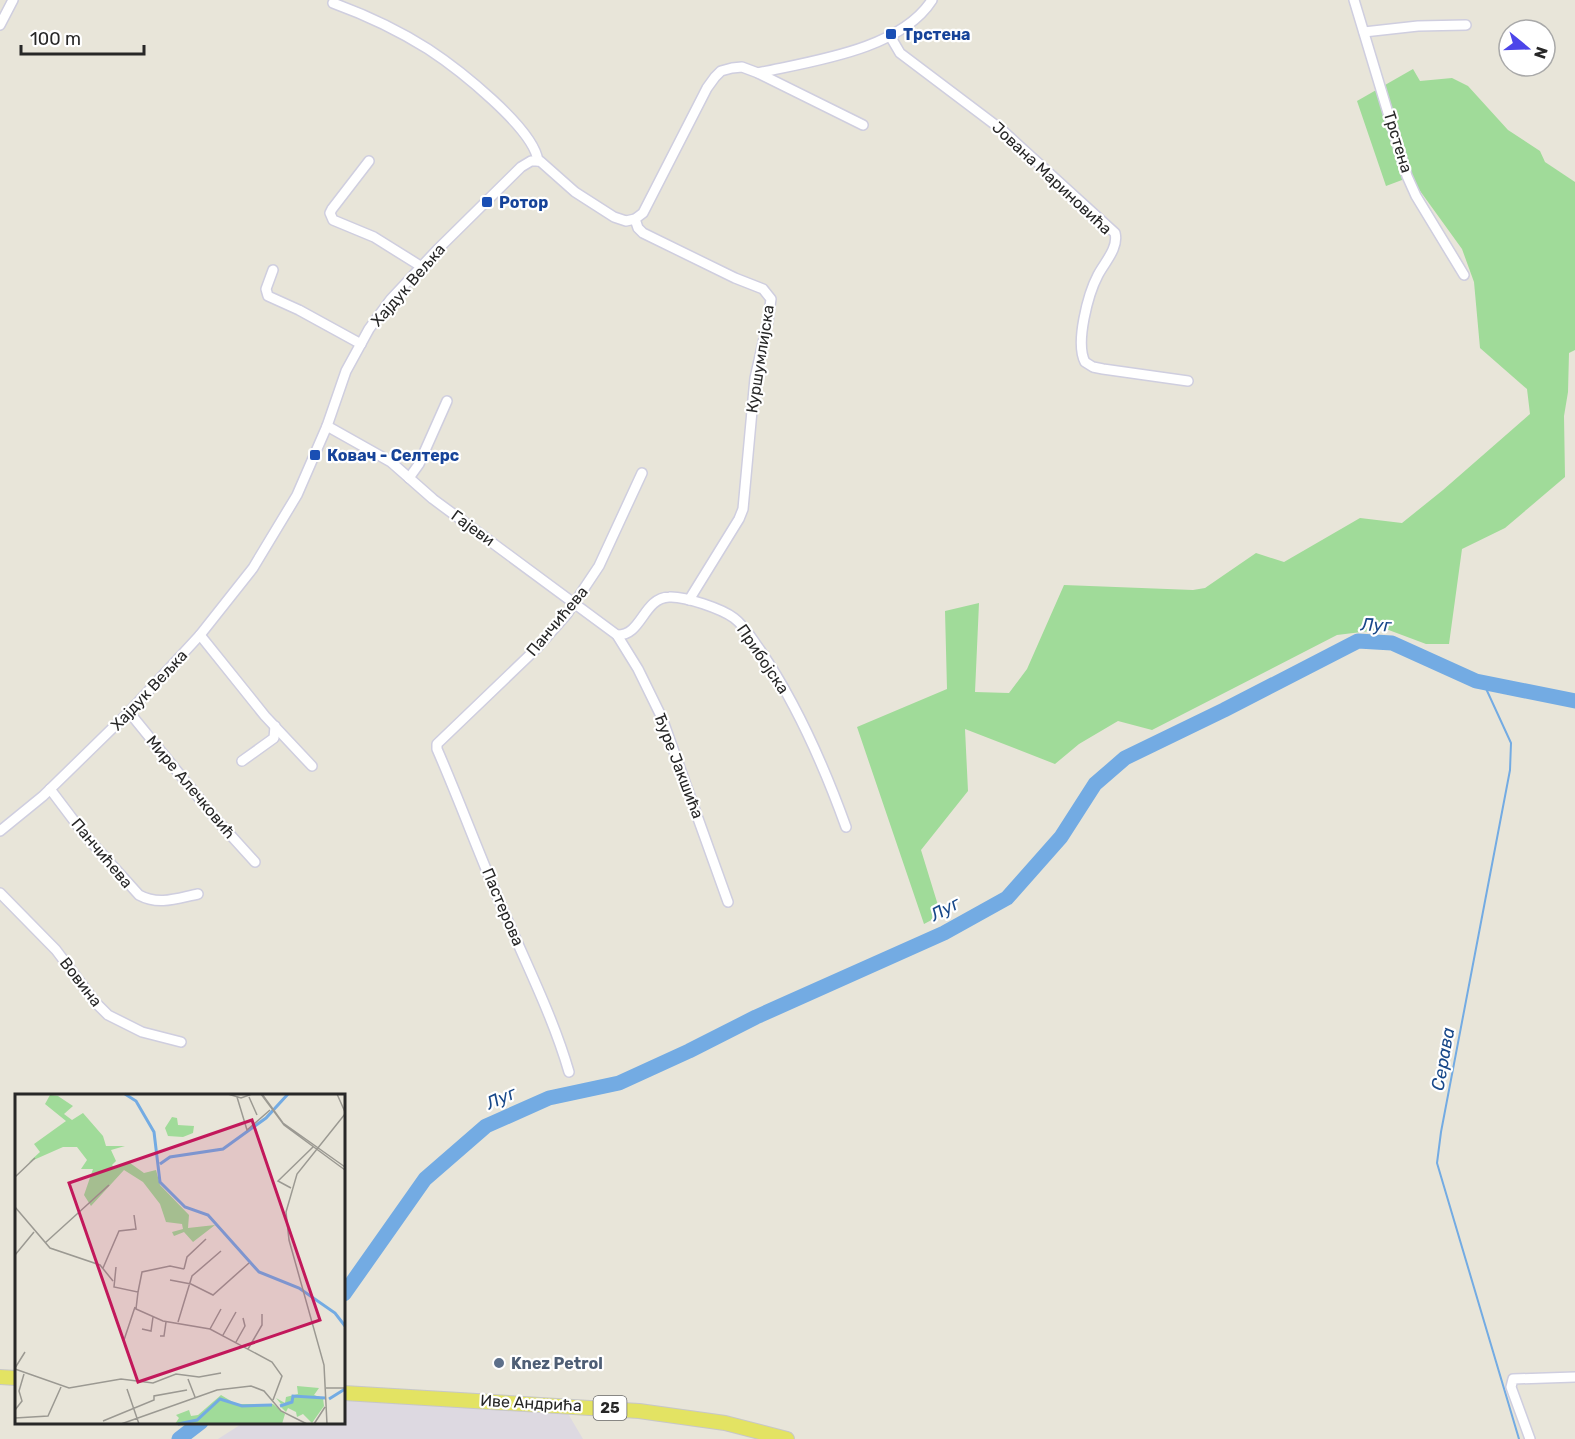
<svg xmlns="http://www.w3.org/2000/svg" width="1575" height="1439" viewBox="0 0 1575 1439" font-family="Rubik,sans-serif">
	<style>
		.industrial { fill: #ddd9e1 }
		.green { fill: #a0db99 }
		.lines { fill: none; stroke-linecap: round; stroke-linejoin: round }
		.stream { stroke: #73abe3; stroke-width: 2 }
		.river { stroke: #73abe3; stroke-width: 15 }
		.street-casing { stroke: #cfcedf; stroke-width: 12 }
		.primary-casing { stroke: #c7c7c7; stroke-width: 16 }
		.street { stroke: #fff; stroke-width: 9 }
		.primary { stroke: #e3e363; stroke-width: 14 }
		.transit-dot { fill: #1a4fb4; stroke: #fff; stroke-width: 2 }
		.service-dot { fill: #5c6f8a; stroke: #fff; stroke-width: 2 }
		.labels { text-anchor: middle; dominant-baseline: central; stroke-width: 4.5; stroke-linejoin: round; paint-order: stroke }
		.shield { fill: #fff; stroke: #686868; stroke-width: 1.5 }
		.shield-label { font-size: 15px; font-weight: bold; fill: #272727 }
		.transit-label { font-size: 16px; font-weight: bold; fill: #164399; stroke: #fff; text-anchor: start }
		.street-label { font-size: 16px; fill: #272727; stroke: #fff }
		.service-label { font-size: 16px; font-weight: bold; fill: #4e5e75; stroke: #fff; text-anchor: start }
		.water-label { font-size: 18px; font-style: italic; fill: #184889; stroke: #fff }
		.inset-river { fill: none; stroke: #73abe3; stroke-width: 3 }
		.inset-road { fill: none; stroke: #9b9992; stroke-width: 1.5 }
		.view { fill: #c2185b; fill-opacity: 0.15; stroke: #c2185b; stroke-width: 3 }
		.inset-edge { fill: none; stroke: #272727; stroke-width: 3 }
	</style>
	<rect width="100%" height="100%" fill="#e8e5d9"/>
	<polygon class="industrial" points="344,1397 567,1412 583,1439 218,1439 243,1423 344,1422"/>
	<polygon class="green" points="1413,69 1420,81 1452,78 1468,86 1508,130 1540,151 1545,162 1575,182 1575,350 1569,353 1568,392 1564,416 1565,477 1505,528 1462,549 1449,644 1426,644 1386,629 1337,635 1152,730 1118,721 1079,744 1055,764 965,729 968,791 921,850 941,915 924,924 857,727 947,689 945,611 979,603 975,692 1009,693 1027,669 1064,585 1193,590 1205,588 1256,553 1284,562 1360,518 1402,523 1443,490 1530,414 1527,389 1480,348 1474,282 1462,249 1410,177 1386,186 1357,101"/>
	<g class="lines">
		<polyline class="stream" points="1483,682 1511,743 1510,770 1441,1132 1437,1163 1519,1439"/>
		<g class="river">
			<polyline points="344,1294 425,1179 486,1126 549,1098 619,1083 689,1051 756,1017 944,933 1007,898 1061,837 1095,784 1125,758 1224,710 1358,641 1392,643 1476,681 1575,701"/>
			<polyline points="179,1439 201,1422"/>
		</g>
		<defs>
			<g id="street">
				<polyline points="1354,0 1407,176 1416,196 1464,275"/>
				<path d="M333,3C366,15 398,30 428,49C457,68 534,128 538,161"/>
				<polyline points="0,25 13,0"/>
				<polyline points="1364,32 1418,26 1466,25"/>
				<path d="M890,36L900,53L1002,130L1115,233C1119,248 1104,263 1098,275C1088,294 1075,343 1085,362L1093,367L1103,369L1188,381"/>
				<path d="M758,73C812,61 900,50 932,0"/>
				<polyline points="369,161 332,209 330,213 333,220 374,237 422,267"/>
				<polyline points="635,219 638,228 643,233 735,278 763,289 771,299 768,321 755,378 743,509 739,519 689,600"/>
				<polyline points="273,270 266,289 268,296 299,310 361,344"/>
				<polyline points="327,426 391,462 433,499 617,635 638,669 662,718 728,902"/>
				<polyline points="409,478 419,464 447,401"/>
				<polyline points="200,635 265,716 312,766"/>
				<path d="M617,635C642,636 643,598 669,597C685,596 722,609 734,618C745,626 752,639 760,650C797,704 824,766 846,827"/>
				<polyline points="129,712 216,819 255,862"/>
				<polyline points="242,761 274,738 275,726"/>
				<path d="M50,789L84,834L139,895C159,906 178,898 198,894"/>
				<polyline points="0,831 43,796 129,712 200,635 253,568 297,495 327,426 346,371 369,329 391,299 437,250 521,167 531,161 540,161 575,192 614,217 626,221 635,219 643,213 707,88 715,77 721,71 732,68 742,67 758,73 863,125"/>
				<polyline points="0,893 56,950 96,1003 108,1015 142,1032 181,1042"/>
				<path d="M569,1072C553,1017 527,966 505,914C481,860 461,804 437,749V744L536,649L567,614L599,566L642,473"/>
				<polyline points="1530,1439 1511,1387 1513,1379 1575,1377"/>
			</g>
			<g id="primary">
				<polyline points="0,1377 16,1378"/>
				<polyline points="344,1393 639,1411 725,1423 787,1439"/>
			</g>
		</defs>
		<use href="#street" class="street-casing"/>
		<use href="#primary" class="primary-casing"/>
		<use href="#street" class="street"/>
		<use href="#primary" class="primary"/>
	</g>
	<g class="transit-dot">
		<rect x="885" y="28" width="12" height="12" rx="3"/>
		<rect x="481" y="196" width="12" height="12" rx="3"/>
		<rect x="309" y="449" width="12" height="12" rx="3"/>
	</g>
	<circle class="service-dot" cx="499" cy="1363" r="6"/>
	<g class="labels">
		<rect class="shield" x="593.5" y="1396" width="33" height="24" rx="4.5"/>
		<g class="shield-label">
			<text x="610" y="1408">25</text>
		</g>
		<g class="transit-label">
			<text x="903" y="34">Трстена</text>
			<text x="499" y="202">Ротор</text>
			<text x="327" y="455">Ковач - Селтерс</text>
		</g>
		<g class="street-label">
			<text transform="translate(1398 142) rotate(73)">Трстена</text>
			<text transform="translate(1052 178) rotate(43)">Јована Мариновића</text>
			<text transform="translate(408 285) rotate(-49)">Хајдук Вељка</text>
			<text transform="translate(760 359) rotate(-81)">Куршумлијска</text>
			<text transform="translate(473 528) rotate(36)">Гајеви</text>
			<text transform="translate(557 621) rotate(-50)">Панчићева</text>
			<text transform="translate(763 659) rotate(56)">Прибојска</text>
			<text transform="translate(149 690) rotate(-47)">Хајдук Вељка</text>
			<text transform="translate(679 766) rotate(69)">Ђуре Јакшића</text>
			<text transform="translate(191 787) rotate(50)">Мире Алечковић</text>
			<text transform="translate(102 853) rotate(50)">Панчићева</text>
			<text transform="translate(503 907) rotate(67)">Пастерова</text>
			<text transform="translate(81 982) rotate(52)">Вовина</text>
			<text transform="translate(531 1403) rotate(3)">Иве Андрића</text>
		</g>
		<g class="service-label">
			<text x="511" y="1363">Knez Petrol</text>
		</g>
		<g class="water-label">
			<text transform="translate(1376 625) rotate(2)">Луг</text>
			<text transform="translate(945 909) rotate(-28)">Луг</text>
			<text transform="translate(1443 1059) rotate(-80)">Серава</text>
			<text transform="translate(501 1098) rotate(-24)">Луг</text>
		</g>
	</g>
	<g transform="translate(15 1094)">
		<rect width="330" height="330" fill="#e8e5d9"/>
		<path d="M28,0L43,2L58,12L49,20L57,26L68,19L88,42L91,52H110L96,56L101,67L97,71L99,74L115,69L129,79L141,76L145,91L174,121L173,134L200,131L178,148L169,138L159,142L157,138L168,135L167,130L151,128L145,110L128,88L109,76L76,112L69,101L78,75H66L72,66L62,53H48L14,68L25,58L19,50L51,27L30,10L35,1ZM157,23L162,24L163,31L179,32L178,39L168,43L153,42L150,34ZM282,292L304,294L299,301L308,304L309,312L297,329L288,320L282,323L281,318L273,314L271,318L265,312L278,307L266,310L261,304L270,309L271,303L283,300ZM206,301L221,310H258L270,320L267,330H160L164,324L161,321L174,316L176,322L183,321Z" fill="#a0db99"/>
		<path class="inset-river" d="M110,0L121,7L139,38L145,88L170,113L193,121L244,178L284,194L320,219L330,232M145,70L155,63L208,55L251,24L273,0M314,305L330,295M265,312L277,308L278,302L310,304M163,330L182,326L205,305L227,312L257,311"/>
		<path class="inset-road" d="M213,0L226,4L237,0M246,0L269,31L330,76M247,0L268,29L330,73M322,0L330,18M222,3L232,36L255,16M234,3L242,21M0,83L20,64M276,94L263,87L298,53M0,113L35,154L85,171L98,187M30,149L94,91M0,161L19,138M101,173L99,193L123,198L121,215L148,227L195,235L257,268L267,282L258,306M88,174L104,137L121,135L119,121M169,175L172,163L191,145M155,186L176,190L198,201L234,169M123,198L127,178L155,172L169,175M163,228L177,182L206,157M127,235L136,237L138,223M195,235L206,215M208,241L221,218M145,242H149L151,228M109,246L120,213M221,248L230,232L228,224M233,255L247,231V220M0,274L10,258M0,275L54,294L106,285L138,289L161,280L184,283L206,279M173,285L180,303M311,294H330M112,295L124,330M0,316L7,307L4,297L9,280M0,324L33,322L46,293M88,327L139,306V302L172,296M106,330L202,296L236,292L249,297L266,317L292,330M299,330L310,313M312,330L309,271L274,146L271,118L282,80L330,20"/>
		<path class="view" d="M237,26L305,226L123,288L54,89Z"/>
		<rect width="330" height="330" class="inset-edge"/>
	</g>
	<g transform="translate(1527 48) rotate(109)"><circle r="28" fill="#ffffff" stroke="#a9a9a9" stroke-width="1.5"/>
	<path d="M0-4.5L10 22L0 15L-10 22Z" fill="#4c45e9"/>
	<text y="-9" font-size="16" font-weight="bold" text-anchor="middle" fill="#272727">N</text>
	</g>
	<path d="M21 45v9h123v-9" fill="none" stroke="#272727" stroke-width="3"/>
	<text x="30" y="45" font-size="18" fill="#272727" stroke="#ffffff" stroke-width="4.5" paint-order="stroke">100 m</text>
</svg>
